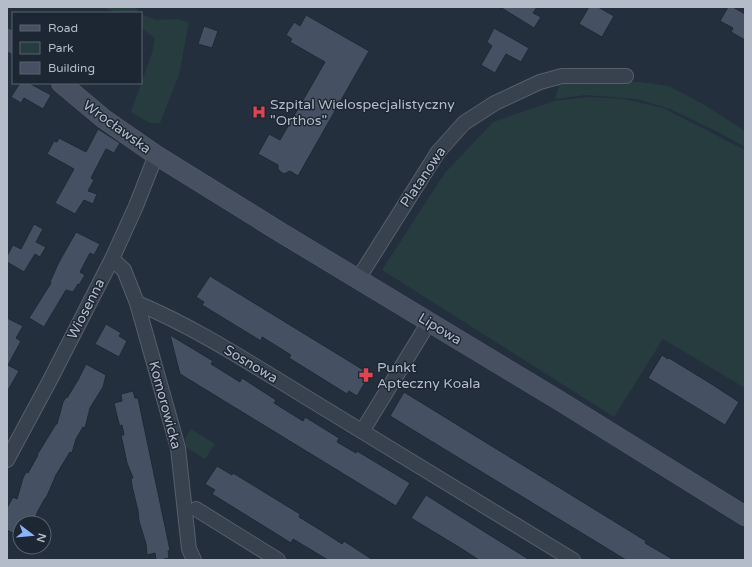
<svg xmlns="http://www.w3.org/2000/svg" width="752" height="567" viewBox="0 0 752 567" font-family="'Varela Round',sans-serif">
	<style>
		.green { fill: #263c3f }
		.building { fill: #455162; stroke: #1f2835 }
		.lines { fill: none; stroke-linecap: round; stroke-linejoin: round }
		.street-casing { stroke: #565f6c; stroke-width: 16 }
		.secondary-casing { stroke: #565f6c; stroke-width: 20 }
		.street { stroke: #38414e; stroke-width: 14 }
		.secondary { stroke: #465061; stroke-width: 19 }
		.labels { text-anchor: middle; dominant-baseline: central; stroke-width: 3; stroke-linejoin: round; paint-order: stroke }
		.poi-label { font-size: 14px; fill: #b4bcc9; stroke: #1d2633; text-anchor: start }
		.street-label { font-size: 14px; fill: #b4bcc9; stroke: #1d2633 }
	</style>
	<rect width="100%" height="100%" fill="#242f3e"/>
	<g class="green">
		<polygon points="103,7 136,7 139,13 117,13"/>
		<polygon points="141,14 156,20 177,19 189,22 179,75 160,123 150,123 131,112 152,53 155,38 141,28"/>
		<polygon points="574,82 640,82 669,86 703,104 745,131 745,147 718,132 670,109 637,99 585,95 555,99 559,85"/>
		<polygon points="588,97 624,99 663,108 745,150 745,388 663,339 614,417 382,270 444,174 493,122 554,101"/>
		<polygon points="191,429 215,444 205,459 186,447 185,439"/>
	</g>
	<g class="building">
		<polygon points="500,7 537,7 533,13 541,17 534,28"/>
		<polygon points="589,7 598,7 614,16 602,37 579,24"/>
		<polygon points="728,7 733,7 745,14 745,40 731,32 733,28 720,21"/>
		<polygon points="306,15 369,51 298,176 290,171 284,174 281,172 278,169 278,165 258,154 269,134 280,140 325,62 290,42 292,39 286,35 294,22 300,26"/>
		<polygon points="204,26 218,31 212,48 198,44"/>
		<polygon points="494,28 529,48 521,62 506,54 495,73 481,65 492,46 487,42"/>
		<polygon points="20,83 29,83 51,95 43,109 24,98 21,103 11,97"/>
		<polygon points="98,129 120,143 114,153 106,149 91,178 94,180 88,191 97,194 93,204 84,200 75,214 55,203 74,169 47,154 54,141 57,142 59,138 86,152"/>
		<polygon points="34,224 43,229 36,242 46,247 40,257 35,254 24,272 7,262 7,256 13,245 21,249"/>
		<polygon points="76,232 100,244 94,255 90,253 80,272 85,275 79,285 78,284 73,292 66,290 44,327 29,318 51,283 50,282 59,262"/>
		<polygon points="210,276 370,374 357,396 349,391 347,394 289,358 291,355 262,337 261,341 202,305 204,302 196,297"/>
		<polygon points="7,318 23,326 16,338 21,341 8,365 19,371 7,392"/>
		<polygon points="106,324 121,333 119,336 127,341 119,357 95,344"/>
		<polygon points="170,335 213,361 211,364 240,382 242,378 276,400 274,403 303,421 305,417 339,438 337,442 356,453 357,451 410,483 396,506 180,374"/>
		<polygon points="662,355 668,359 669,358 713,385 739,402 725,425 648,378"/>
		<polygon points="86,364 106,375 103,387 90,408 85,428 83,427 76,439 72,453 70,452 56,475 47,496 44,500 37,513 34,523 20,523 20,537 7,530 7,508 13,497 17,499 23,478 26,472 28,473 38,455 37,455 56,424 57,424 63,402 66,397 67,398 78,380"/>
		<polygon points="133,391 135,398 138,398 170,550 168,551 169,558 160,560 156,560 155,553 147,555 146,544 139,521 138,511 132,486 131,478 133,478 127,463 121,435 124,435 122,425 120,426 118,420 114,403 122,401 121,394"/>
		<polygon points="404,392 646,541 645,543 674,560 626,560 390,416"/>
		<polygon points="217,466 232,475 233,473 300,514 299,517 322,531 342,544 344,541 373,560 328,560 293,539 291,543 212,494 215,490 205,484"/>
		<polygon points="426,495 488,534 530,560 479,560 462,549 411,518"/>
	</g>
	<g class="lines">
		<defs>
			<g id="street">
				<polyline points="112,259 124,270 137,303 178,448 189,549 194,560"/>
				<polyline points="358,279 438,152 464,123 495,103 540,82 562,76 626,76"/>
				<path d="M137,303C197,328 253,365 309,399C397,452 485,506 573,560"/>
				<polyline points="363,430 429,322"/>
				<polyline points="7,460 49,382 112,259 136,206 156,155"/>
				<polyline points="196,509 278,560"/>
			</g>
			<g id="secondary">
				<polyline points="7,39 13,43"/>
				<polyline points="61,83 104,119 156,155 280,232 560,401 745,516"/>
			</g>
		</defs>
		<use href="#street" class="street-casing"/>
		<use href="#secondary" class="secondary-casing"/>
		<use href="#street" class="street"/>
		<use href="#secondary" class="secondary"/>
	</g>
	<defs>
		<symbol id="hospital-bare" viewBox="-9 -9 18 18"><path d="M-5-5h3v3.5h4V-5h3V5h-3V1.5h-4V5h-3Z" fill="#e0444e" stroke="#1d2633" stroke-width="2.5" paint-order="stroke"/></symbol>
		<symbol id="pharmacy-bare" viewBox="-9 -9 18 18"><path d="M-2-6h4v4h4v4h-4v4h-4v-4h-4v-4h4Z" fill="#e0444e" stroke="#1d2633" stroke-width="2.5" paint-order="stroke"/></symbol>
	</defs>
	<g fill-rule="evenodd">
		<use href="#hospital-bare" x="249" y="102" width="20" height="20"/>
		<use href="#pharmacy-bare" x="356" y="365" width="20" height="20"/>
	</g>
	<g class="labels">
		<g class="poi-label">
			<text x="270" y="104">Szpital Wielospecjalistyczny<tspan x="270" dy="16">"Orthos"</tspan></text>
			<text x="377" y="367">Punkt<tspan x="377" dy="16">Apteczny Koala</tspan></text>
		</g>
		<g class="street-label">
			<text transform="translate(117 127) rotate(36)">Wrocławska</text>
			<text transform="translate(423 177) rotate(-56)">Platanowa</text>
			<text transform="translate(86 309) rotate(-63)">Wiosenna</text>
			<text transform="translate(440 329) rotate(31)">Lipowa</text>
			<text transform="translate(251 364) rotate(31)">Sosnowa</text>
			<text transform="translate(165 405) rotate(75)">Komorowicka</text>
		</g>
	</g>
	<rect width="752" height="567" fill="none" stroke="#b4bcc9" stroke-width="16"/>
	<rect x="12" y="12" width="130" height="72" fill="#1d2633" stroke="#59626f"/>
	<rect x="20" y="25" width="20" height="6" fill="#465061" stroke="#59626f"/>
	<text x="48" y="32" font-size="12" fill="#b4bcc9">Road</text>
	<rect x="20" y="42" width="20" height="12" fill="#263c3f" stroke="#59626f"/>
	<text x="48" y="52" font-size="12" fill="#b4bcc9">Park</text>
	<rect x="20" y="62" width="20" height="12" fill="#455162" stroke="#59626f"/>
	<text x="48" y="72" font-size="12" fill="#b4bcc9">Building</text>
	<g transform="translate(32 535) rotate(106)"><circle r="19" fill="#1d2633" stroke="#59626f"/>
	<path d="M0-3L7 15L0 10L-7 15Z" fill="#8ab4f8"/>
	<text y="-6" font-size="11" font-weight="bold" text-anchor="middle" fill="#b4bcc9">N</text>
	</g>
</svg>
